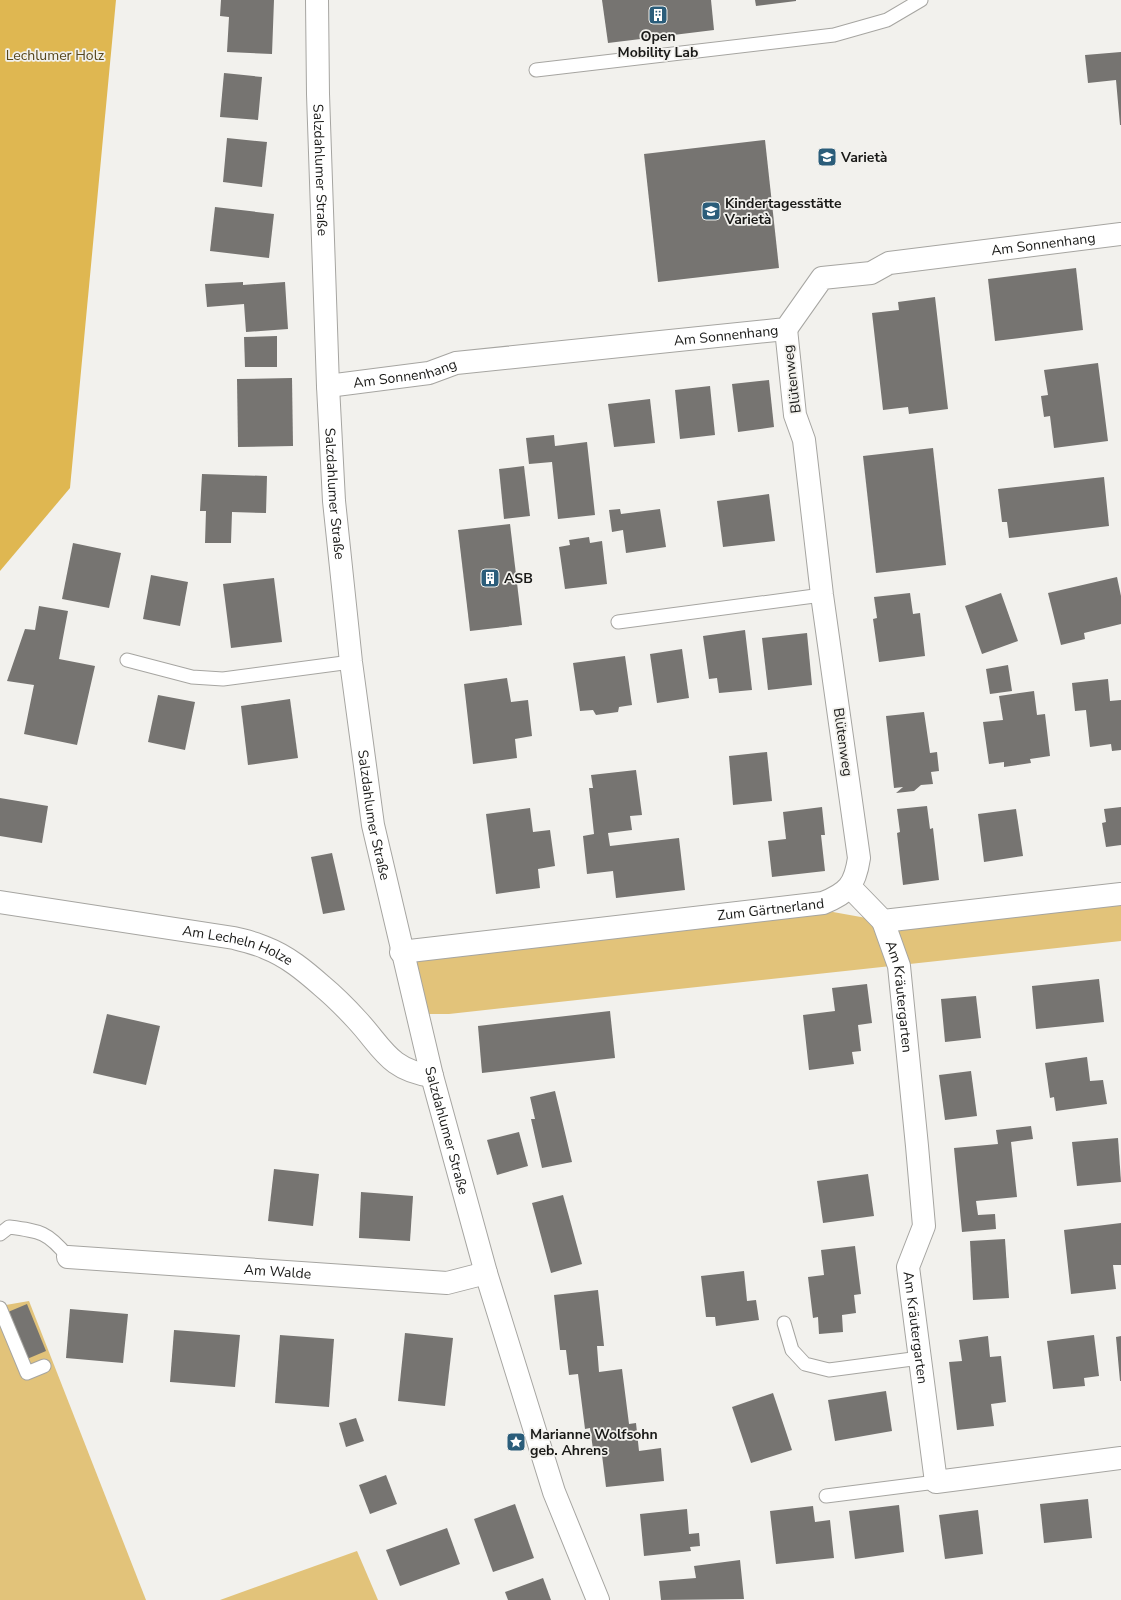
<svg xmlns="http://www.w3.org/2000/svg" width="1121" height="1600" viewBox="0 0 1121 1600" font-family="'Nunito Sans',sans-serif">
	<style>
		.green { fill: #e2c37a }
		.forest { fill: #dfb751 }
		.building { fill: #767471 }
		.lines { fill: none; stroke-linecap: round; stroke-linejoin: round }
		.lane-casing { stroke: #a6a5a1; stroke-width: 15 }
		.street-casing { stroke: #a6a5a1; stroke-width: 24 }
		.secondary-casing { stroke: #a6a5a1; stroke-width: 24 }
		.lane { stroke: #fff; stroke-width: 13 }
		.street { stroke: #fff; stroke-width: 22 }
		.secondary { stroke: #fff; stroke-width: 22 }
		.labels { text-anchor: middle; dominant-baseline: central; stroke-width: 3.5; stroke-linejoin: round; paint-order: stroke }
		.poi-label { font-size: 14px; font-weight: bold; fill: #191917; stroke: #f2f1ed; text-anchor: start }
		.park-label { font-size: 14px; fill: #56461c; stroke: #f2f1ed }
		.street-label { font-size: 14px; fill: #191917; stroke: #f2f1ed }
	</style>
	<rect width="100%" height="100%" fill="#f2f1ed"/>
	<g class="green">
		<polygon points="1121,893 1121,941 449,1014 417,1014 401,952 833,912 883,921"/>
		<polygon points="29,1301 146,1600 0,1600 0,1306"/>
		<polygon points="357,1551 378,1600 220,1600"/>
	</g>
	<polygon class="forest" points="0,0 116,0 70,488 0,571"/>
	<g class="building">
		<polygon points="221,0 274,0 272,54 227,52 229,17 220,16"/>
		<polygon points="602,0 711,0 714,30 608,43"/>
		<polygon points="755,0 796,0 796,1 756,6"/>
		<polygon points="1121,52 1121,125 1120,125 1116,80 1088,83 1085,55"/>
		<polygon points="224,73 262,77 258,120 220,117"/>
		<polygon points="227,138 267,142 262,187 223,182"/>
		<polygon points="765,140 779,268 658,282 644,154"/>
		<polygon points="215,207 274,214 269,258 210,251"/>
		<polygon points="1076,268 1083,330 995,341 988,279"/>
		<polygon points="243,282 243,285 285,282 288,329 246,332 244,304 207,307 205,284"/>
		<polygon points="935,297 948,409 909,414 908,407 883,410 872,313 899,310 898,302"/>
		<polygon points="277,336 277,367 245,367 244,337"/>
		<polygon points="1098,363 1108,441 1054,448 1050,416 1044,417 1041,396 1048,395 1044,370"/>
		<polygon points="292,378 293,446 238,447 237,379"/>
		<polygon points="769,380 774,427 738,432 732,384"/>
		<polygon points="710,386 715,435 680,439 675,390"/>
		<polygon points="650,399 655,443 614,447 608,404"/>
		<polygon points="554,435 555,446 587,442 595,515 558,519 552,462 529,464 526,438"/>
		<polygon points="933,448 946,565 876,573 863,456"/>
		<polygon points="524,466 530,516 504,519 499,469"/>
		<polygon points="202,474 267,476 266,513 232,512 231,543 205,543 206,511 200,511"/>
		<polygon points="1104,477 1109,526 1009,538 1007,522 1002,522 998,489"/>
		<polygon points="769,494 775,541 723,547 717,501"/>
		<polygon points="620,509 621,514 660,509 666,547 626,553 623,530 612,532 609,510"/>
		<polygon points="510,524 522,625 470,631 458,530"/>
		<polygon points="589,537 590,543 602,541 607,584 565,589 559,547 570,545 569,540"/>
		<polygon points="73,543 121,553 109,608 62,599"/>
		<polygon points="151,575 188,582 180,626 143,619"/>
		<polygon points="1117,577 1121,596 1121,624 1084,633 1085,639 1061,645 1048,593"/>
		<polygon points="274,578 282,642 231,648 223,584"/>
		<polygon points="910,593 913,614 920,613 925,656 879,662 873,619 877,618 874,597"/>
		<polygon points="1001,593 1018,641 982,654 965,606"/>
		<polygon points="39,606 68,611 59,659 95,666 77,745 24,734 34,685 7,681 25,629 35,630"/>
		<polygon points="745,630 752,690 719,693 717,678 709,679 703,636"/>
		<polygon points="807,633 812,685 768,690 762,638"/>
		<polygon points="682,649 689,698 657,703 650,654"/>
		<polygon points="625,656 632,705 619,707 618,712 596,715 593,710 580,711 573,663"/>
		<polygon points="1008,665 1012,691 990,694 986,669"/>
		<polygon points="507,678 511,702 528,700 532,736 515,739 517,758 473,764 464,684"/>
		<polygon points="1108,679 1110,701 1121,700 1121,750 1112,751 1111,744 1090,747 1086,710 1075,711 1072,683"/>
		<polygon points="1034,691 1037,715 1045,714 1050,756 1030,759 1031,763 1004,767 1004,762 989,764 983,722 1003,720 999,696"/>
		<polygon points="158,695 195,702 185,750 148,742"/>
		<polygon points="290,699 298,758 248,765 241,706"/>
		<polygon points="924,712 930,753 937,752 939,771 931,772 933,784 921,785 914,791 896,793 903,787 894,788 886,716"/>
		<polygon points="767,752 772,801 733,805 729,756"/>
		<polygon points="636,770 642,815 630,816 632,830 608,833 610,846 679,838 685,890 616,898 613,871 587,874 583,836 594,834 589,788 593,788 591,775"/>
		<polygon points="0,798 48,806 42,843 0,836"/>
		<polygon points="927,806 930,829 933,828 939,880 903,885 897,833 900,832 897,809"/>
		<polygon points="822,807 825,835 821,835 825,871 772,877 768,841 786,839 783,812"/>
		<polygon points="1121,807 1121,845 1106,847 1102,823 1106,822 1104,809"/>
		<polygon points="530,808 533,832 550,830 555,866 538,869 540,888 496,894 486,814"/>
		<polygon points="1016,809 1023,856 984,862 978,814"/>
		<polygon points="332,853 345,910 323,914 311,857"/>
		<polygon points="1099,979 1104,1022 1036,1029 1032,986"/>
		<polygon points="867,984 872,1023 858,1025 861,1051 852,1052 854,1064 809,1070 803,1015 835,1011 832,988"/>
		<polygon points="976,996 981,1038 945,1042 941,999"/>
		<polygon points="610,1011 615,1058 482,1073 478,1026"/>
		<polygon points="107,1014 160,1026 146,1085 93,1073"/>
		<polygon points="1087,1057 1090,1081 1103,1080 1107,1104 1056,1111 1054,1097 1050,1098 1045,1063"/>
		<polygon points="971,1071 977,1116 945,1120 939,1075"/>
		<polygon points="555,1091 572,1162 542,1168 531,1119 535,1119 530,1097"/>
		<polygon points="1031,1126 1033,1139 1011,1142 1017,1197 976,1201 978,1215 995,1214 996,1229 962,1232 954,1148 998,1144 996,1130"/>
		<polygon points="519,1132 528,1166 497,1175 487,1140"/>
		<polygon points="1118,1138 1121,1182 1077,1186 1072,1142"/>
		<polygon points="274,1169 319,1174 313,1226 268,1221"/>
		<polygon points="868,1174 874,1216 823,1223 817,1181"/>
		<polygon points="361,1192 413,1196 410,1241 359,1238"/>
		<polygon points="563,1195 582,1264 551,1273 532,1203"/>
		<polygon points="1121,1223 1121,1265 1113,1265 1116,1289 1071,1294 1064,1230"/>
		<polygon points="1005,1239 1009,1298 973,1300 970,1241"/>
		<polygon points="855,1246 861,1294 854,1295 856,1313 842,1315 843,1332 819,1334 818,1317 813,1318 808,1277 824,1275 821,1250"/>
		<polygon points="744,1271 747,1301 756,1300 759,1320 716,1326 715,1317 706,1317 701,1276"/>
		<polygon points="598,1290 604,1346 597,1346 599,1372 622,1369 629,1424 636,1423 639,1451 661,1448 664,1481 606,1487 602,1455 594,1456 590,1428 585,1429 578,1374 569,1375 566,1350 560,1350 554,1295"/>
		<polygon points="27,1304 46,1351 27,1359 8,1312"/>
		<polygon points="70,1309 128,1314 123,1363 66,1358"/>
		<polygon points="174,1330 240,1335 235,1387 170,1382"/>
		<polygon points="405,1333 453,1338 445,1406 398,1401"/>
		<polygon points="280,1335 334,1339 329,1407 275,1403"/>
		<polygon points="1094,1335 1099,1376 1084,1378 1085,1386 1053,1389 1047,1341"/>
		<polygon points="988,1336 990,1357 1001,1356 1006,1402 991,1404 994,1426 957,1430 949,1362 962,1361 959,1340"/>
		<polygon points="1121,1336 1121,1381 1120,1381 1116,1337"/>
		<polygon points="886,1391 892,1431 835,1441 828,1400"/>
		<polygon points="773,1393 792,1450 751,1463 732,1407"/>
		<polygon points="356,1418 364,1441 346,1447 339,1423"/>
		<polygon points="386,1475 397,1504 370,1514 359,1485"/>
		<polygon points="1088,1499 1092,1538 1044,1543 1040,1504"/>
		<polygon points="515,1504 534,1558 493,1572 474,1519"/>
		<polygon points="899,1505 904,1552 855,1559 849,1511"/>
		<polygon points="813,1506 815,1522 830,1520 834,1558 776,1564 770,1511"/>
		<polygon points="687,1509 689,1534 699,1533 700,1546 690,1547 691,1551 644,1556 640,1514"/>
		<polygon points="978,1510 983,1554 945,1559 939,1515"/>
		<polygon points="447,1528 460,1564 400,1586 386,1550"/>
		<polygon points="740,1560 744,1599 661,1600 659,1581 696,1578 694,1566"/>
		<polygon points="543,1578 551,1600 508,1600 505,1592"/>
	</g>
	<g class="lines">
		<defs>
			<g id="lane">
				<polyline points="536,70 834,35 887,20 921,0"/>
				<polyline points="618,622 822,595"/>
				<polyline points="127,660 192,677 223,679 351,662"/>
				<path d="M0,1234L9,1227C40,1231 48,1232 68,1257"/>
				<polyline points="0,1308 27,1373 44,1366"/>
				<polyline points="784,1323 792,1350 805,1364 829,1370 920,1358"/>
				<polyline points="826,1496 936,1482"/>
			</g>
			<g id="street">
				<path id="s1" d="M328,386L429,373L456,363L786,329L822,278L871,273L889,263L1121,234"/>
				<polyline points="850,887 883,921 1121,894"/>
				<path id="s2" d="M0,902L234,938C245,941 256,943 266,948C287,956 305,971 322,986C334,996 346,1008 357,1020C383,1048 389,1070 432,1076"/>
				<path id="s3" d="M883,921L899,966L917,1146L924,1226L908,1267L936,1482L1121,1458"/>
				<path id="s4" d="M401,952L823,903C848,893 855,885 859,858L822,595L804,440L795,415L786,329"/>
				<path id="s5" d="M68,1257L447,1283L486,1273"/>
			</g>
			<g id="secondary">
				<path id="s6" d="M317,0L318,94L328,386L334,501L351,662L373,825L432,1076L486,1273L554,1492L598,1600"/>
			</g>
		</defs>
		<use href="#lane" class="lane-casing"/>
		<use href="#street" class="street-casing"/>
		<use href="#secondary" class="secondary-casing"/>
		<use href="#lane" class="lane"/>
		<use href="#street" class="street"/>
		<use href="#secondary" class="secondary"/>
	</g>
	<defs>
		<symbol id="building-square" viewBox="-11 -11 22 22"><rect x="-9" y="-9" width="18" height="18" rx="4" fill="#2b5d7a" stroke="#f2f1ed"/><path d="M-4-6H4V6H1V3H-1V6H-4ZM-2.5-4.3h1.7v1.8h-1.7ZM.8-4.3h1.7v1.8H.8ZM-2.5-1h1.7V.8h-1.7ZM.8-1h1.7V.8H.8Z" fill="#fff"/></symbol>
		<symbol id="school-square" viewBox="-11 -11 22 22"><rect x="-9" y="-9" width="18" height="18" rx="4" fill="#2b5d7a" stroke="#f2f1ed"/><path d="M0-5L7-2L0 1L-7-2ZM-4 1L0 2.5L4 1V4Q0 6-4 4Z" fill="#fff"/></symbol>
		<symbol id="sight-square" viewBox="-11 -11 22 22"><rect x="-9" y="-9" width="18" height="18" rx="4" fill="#2b5d7a" stroke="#f2f1ed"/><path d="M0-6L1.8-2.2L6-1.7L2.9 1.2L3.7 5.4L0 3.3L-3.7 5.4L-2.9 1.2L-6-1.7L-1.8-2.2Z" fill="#fff"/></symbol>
	</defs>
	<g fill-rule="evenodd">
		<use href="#building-square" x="647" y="4" width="22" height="22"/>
		<use href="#school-square" x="816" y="146" width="22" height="22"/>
		<use href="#school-square" x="700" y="200" width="22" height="22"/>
		<use href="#building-square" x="479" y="567" width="22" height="22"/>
		<use href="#sight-square" x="505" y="1431" width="22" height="22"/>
	</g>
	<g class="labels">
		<g class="poi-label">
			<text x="658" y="36" text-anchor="middle">Open<tspan x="658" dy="16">Mobility Lab</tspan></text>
			<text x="841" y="157">Varietà</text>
			<text x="725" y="203">Kindertagesstätte<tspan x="725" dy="16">Varietà</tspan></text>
			<text x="504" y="578">ASB</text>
			<text x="530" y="1434">Marianne Wolfsohn<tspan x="530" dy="16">geb. Ahrens</tspan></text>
		</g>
		<g class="park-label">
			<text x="55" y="55">Lechlumer Holz</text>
		</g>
		<g class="street-label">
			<text stroke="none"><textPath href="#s6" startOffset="170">Salzdahlumer Straße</textPath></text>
			<text stroke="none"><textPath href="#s1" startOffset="750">Am Sonnenhang</textPath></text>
			<text stroke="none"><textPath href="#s1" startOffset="402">Am Sonnenhang</textPath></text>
			<text stroke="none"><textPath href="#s1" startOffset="78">Am Sonnenhang</textPath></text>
			<text transform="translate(792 379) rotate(-97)">Blütenweg</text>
			<text stroke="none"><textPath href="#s6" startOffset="494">Salzdahlumer Straße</textPath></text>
			<text transform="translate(843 742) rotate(82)">Blütenweg</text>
			<text stroke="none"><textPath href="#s6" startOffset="818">Salzdahlumer Straße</textPath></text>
			<text stroke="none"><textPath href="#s4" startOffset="372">Zum Gärtnerland</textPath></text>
			<text stroke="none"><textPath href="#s2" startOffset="242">Am Lecheln Holze</textPath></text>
			<text stroke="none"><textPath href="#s3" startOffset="78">Am Kräutergarten</textPath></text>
			<text stroke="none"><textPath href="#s6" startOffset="1142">Salzdahlumer Straße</textPath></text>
			<text stroke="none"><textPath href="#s5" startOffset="210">Am Walde</textPath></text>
			<text stroke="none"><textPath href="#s3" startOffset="414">Am Kräutergarten</textPath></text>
		</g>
	</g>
</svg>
